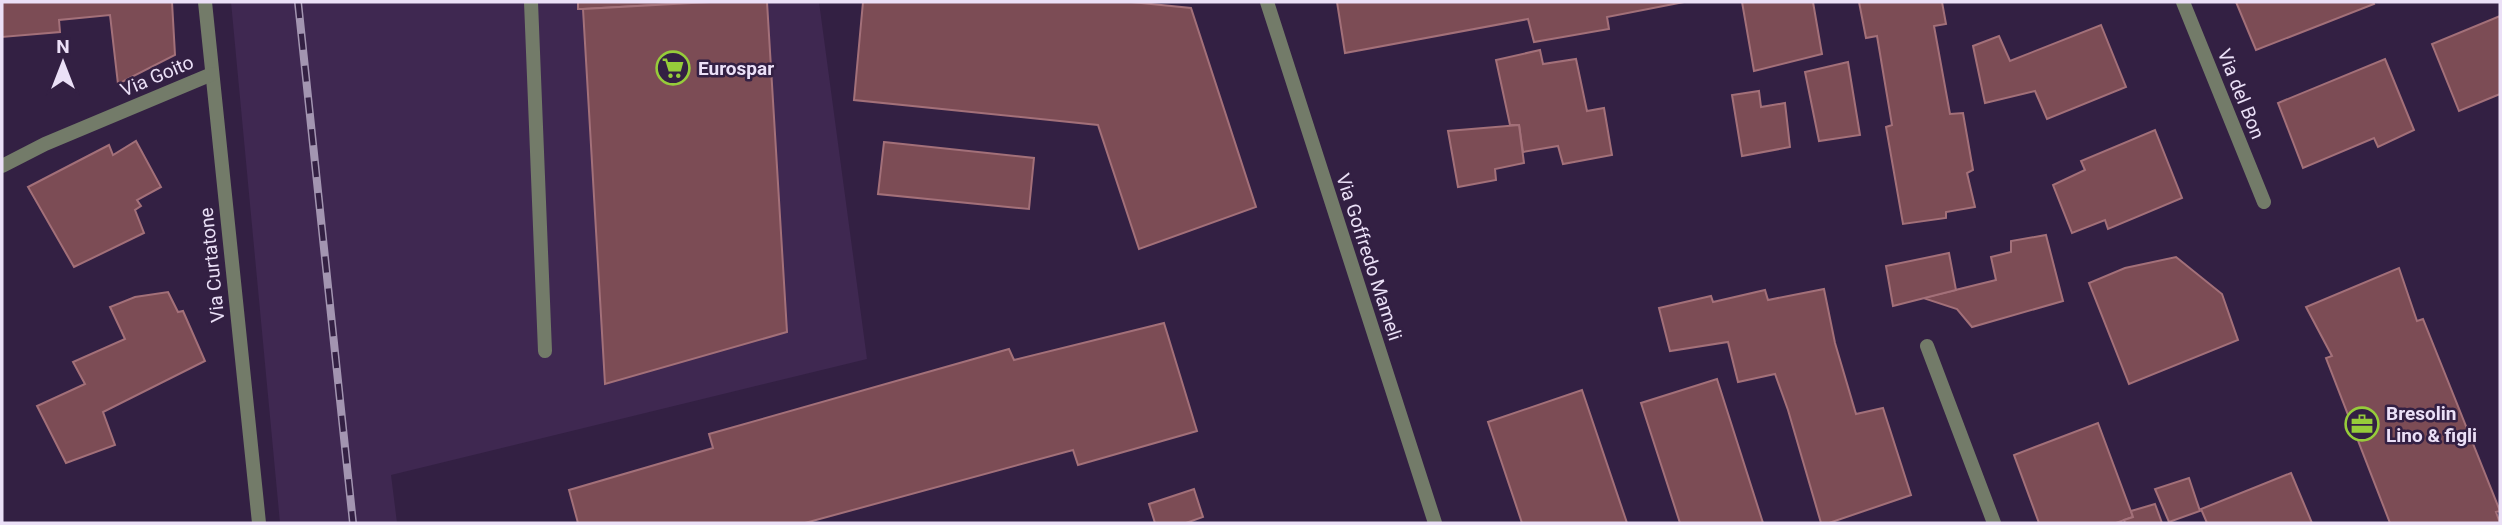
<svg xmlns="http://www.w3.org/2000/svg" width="2502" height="525" viewBox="0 0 2502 525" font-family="Roboto,sans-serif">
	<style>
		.built { fill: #3f2851 }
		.building { fill: #7c4c55; stroke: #a37079; stroke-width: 2 }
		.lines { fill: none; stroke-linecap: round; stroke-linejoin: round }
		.service { stroke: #737b69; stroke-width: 14 }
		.minor { stroke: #737b69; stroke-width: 14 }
		.rail-casing { stroke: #a395b1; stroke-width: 8 }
		.rail { stroke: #332043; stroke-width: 5; stroke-dasharray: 16; stroke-linecap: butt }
		.labels { text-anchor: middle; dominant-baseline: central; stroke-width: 5; stroke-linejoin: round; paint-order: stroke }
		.poi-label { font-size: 19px; font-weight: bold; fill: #ebe0f7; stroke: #332043; text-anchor: start }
		.street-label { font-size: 19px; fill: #ebe0f7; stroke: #332043 }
	</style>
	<rect width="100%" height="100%" fill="#332043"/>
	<polygon class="built" points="231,2 819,2 867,359 391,475 397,523 280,523"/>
	<g class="building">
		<polygon points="2,2 172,2 175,55 118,84 110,15 59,20 60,32 2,37"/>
		<polygon points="578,2 710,2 583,9 578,9"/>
		<polygon points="710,2 767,2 787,332 605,384 583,9"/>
		<polygon points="863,2 1131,2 1191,8 1256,207 1139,249 1098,125 854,100"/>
		<polygon points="1337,2 1684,2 1607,17 1609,29 1534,42 1528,19 1345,53"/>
		<polygon points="1742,2 1813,2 1822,54 1754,71"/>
		<polygon points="1859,2 1942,2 1946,24 1934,26 1950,114 1963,113 1973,170 1967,173 1975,207 1946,212 1946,218 1903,224 1886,127 1892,125 1877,36 1866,38"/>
		<polygon points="2236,2 2373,2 2374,4 2256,50"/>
		<polygon points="2500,16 2500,94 2459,111 2432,44"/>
		<polygon points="2101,25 2126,87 2047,119 2035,91 1985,103 1973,46 1999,36 2010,61"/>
		<polygon points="1540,50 1543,64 1576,59 1587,111 1604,108 1612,155 1563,164 1558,146 1523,152 1519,125 1510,125 1496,60"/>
		<polygon points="2385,59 2414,130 2378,147 2374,138 2303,168 2278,103"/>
		<polygon points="1848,62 1860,135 1819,141 1805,72"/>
		<polygon points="1759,91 1761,107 1785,103 1790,147 1742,156 1732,95"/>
		<polygon points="1519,125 1524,163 1495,169 1496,180 1458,187 1448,131"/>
		<polygon points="2155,130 2182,198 2108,229 2105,220 2072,233 2053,185 2085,170 2081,161"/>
		<polygon points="136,141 161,187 137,200 141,206 135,210 144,233 74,267 28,187 109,145 113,155"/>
		<polygon points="884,142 1034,158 1029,209 878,194"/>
		<polygon points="2046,235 2063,301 1972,327 1957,309 1923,298 1996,280 1991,257 2011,252 2011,241"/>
		<polygon points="1949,253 1956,290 1893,306 1886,266"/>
		<polygon points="2176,257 2222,294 2238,340 2129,384 2089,283 2125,268"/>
		<polygon points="2399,268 2417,321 2423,319 2500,511 2496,512 2500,523 2390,523 2326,358 2332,356 2306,307"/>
		<polygon points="1824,289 1835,343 1856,414 1883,408 1911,495 1829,523 1821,523 1788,410 1775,374 1738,382 1728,342 1670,351 1659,308 1711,296 1713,302 1765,290 1768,300"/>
		<polygon points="168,292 178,312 183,311 205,361 103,412 115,445 66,463 37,406 85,384 73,362 125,339 110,307 135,297"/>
		<polygon points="1164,323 1197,431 1078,465 1073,450 805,523 578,523 569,490 713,448 709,434 1009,349 1014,360"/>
		<polygon points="1717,379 1763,523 1680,523 1641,403"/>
		<polygon points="1582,390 1627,523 1522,523 1488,422"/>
		<polygon points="2098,423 2133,517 2116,523 2039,523 2014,455"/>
		<polygon points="2291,473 2312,523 2207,523 2201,509"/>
		<polygon points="2189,478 2200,511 2169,522 2155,489"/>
		<polygon points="1194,489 1203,517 1186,523 1155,523 1149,504"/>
		<polygon points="2155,504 2162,523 2125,523 2124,520 2133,517 2131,511"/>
	</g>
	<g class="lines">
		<g class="service">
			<polyline points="531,2 545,351"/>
			<polyline points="2183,2 2264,202"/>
			<polyline points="1927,346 1994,523"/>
		</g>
		<g class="minor">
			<polyline points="205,2 259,523"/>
			<polyline points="1267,2 1435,523"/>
			<polyline points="2,166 45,144 212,74"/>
		</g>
		<defs>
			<polyline id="rail" points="298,2 353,523"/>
		</defs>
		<use href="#rail" class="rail-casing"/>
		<use href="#rail" class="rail"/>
	</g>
	<defs>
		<symbol id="supermarket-ring" viewBox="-11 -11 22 22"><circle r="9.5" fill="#332043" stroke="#96cc3a" stroke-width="1.5"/><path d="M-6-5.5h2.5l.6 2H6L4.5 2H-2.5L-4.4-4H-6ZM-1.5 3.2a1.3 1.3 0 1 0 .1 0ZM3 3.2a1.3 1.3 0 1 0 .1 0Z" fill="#96cc3a"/></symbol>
		<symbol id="office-ring" viewBox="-11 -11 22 22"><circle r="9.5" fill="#332043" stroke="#96cc3a" stroke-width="1.5"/><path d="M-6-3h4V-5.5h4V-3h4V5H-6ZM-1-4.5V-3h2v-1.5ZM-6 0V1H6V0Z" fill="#96cc3a"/></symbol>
	</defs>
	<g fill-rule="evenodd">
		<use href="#supermarket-ring" x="654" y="49" width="38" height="38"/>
		<use href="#office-ring" x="2343" y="405" width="38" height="38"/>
	</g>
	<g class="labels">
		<g class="poi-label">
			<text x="698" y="68">Eurospar</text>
			<text x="2386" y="413">Bresolin<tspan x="2386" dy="22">Lino &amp; figli</tspan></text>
		</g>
		<g class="street-label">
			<text transform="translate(157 76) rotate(-23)">Via Goito</text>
			<text transform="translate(2241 94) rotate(68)">Via del Bon</text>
			<text transform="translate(1369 257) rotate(72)">Via Goffredo Mameli</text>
			<text transform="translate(212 265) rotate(-96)">Via Curtatone</text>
		</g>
	</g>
	<rect width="2502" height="525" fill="none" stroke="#ebe0f7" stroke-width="7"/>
	<g transform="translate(63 63)" stroke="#332043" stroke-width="5" paint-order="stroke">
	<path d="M0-5L12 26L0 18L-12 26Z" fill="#ebe0f7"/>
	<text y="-10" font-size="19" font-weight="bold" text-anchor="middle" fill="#ebe0f7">N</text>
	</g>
</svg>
